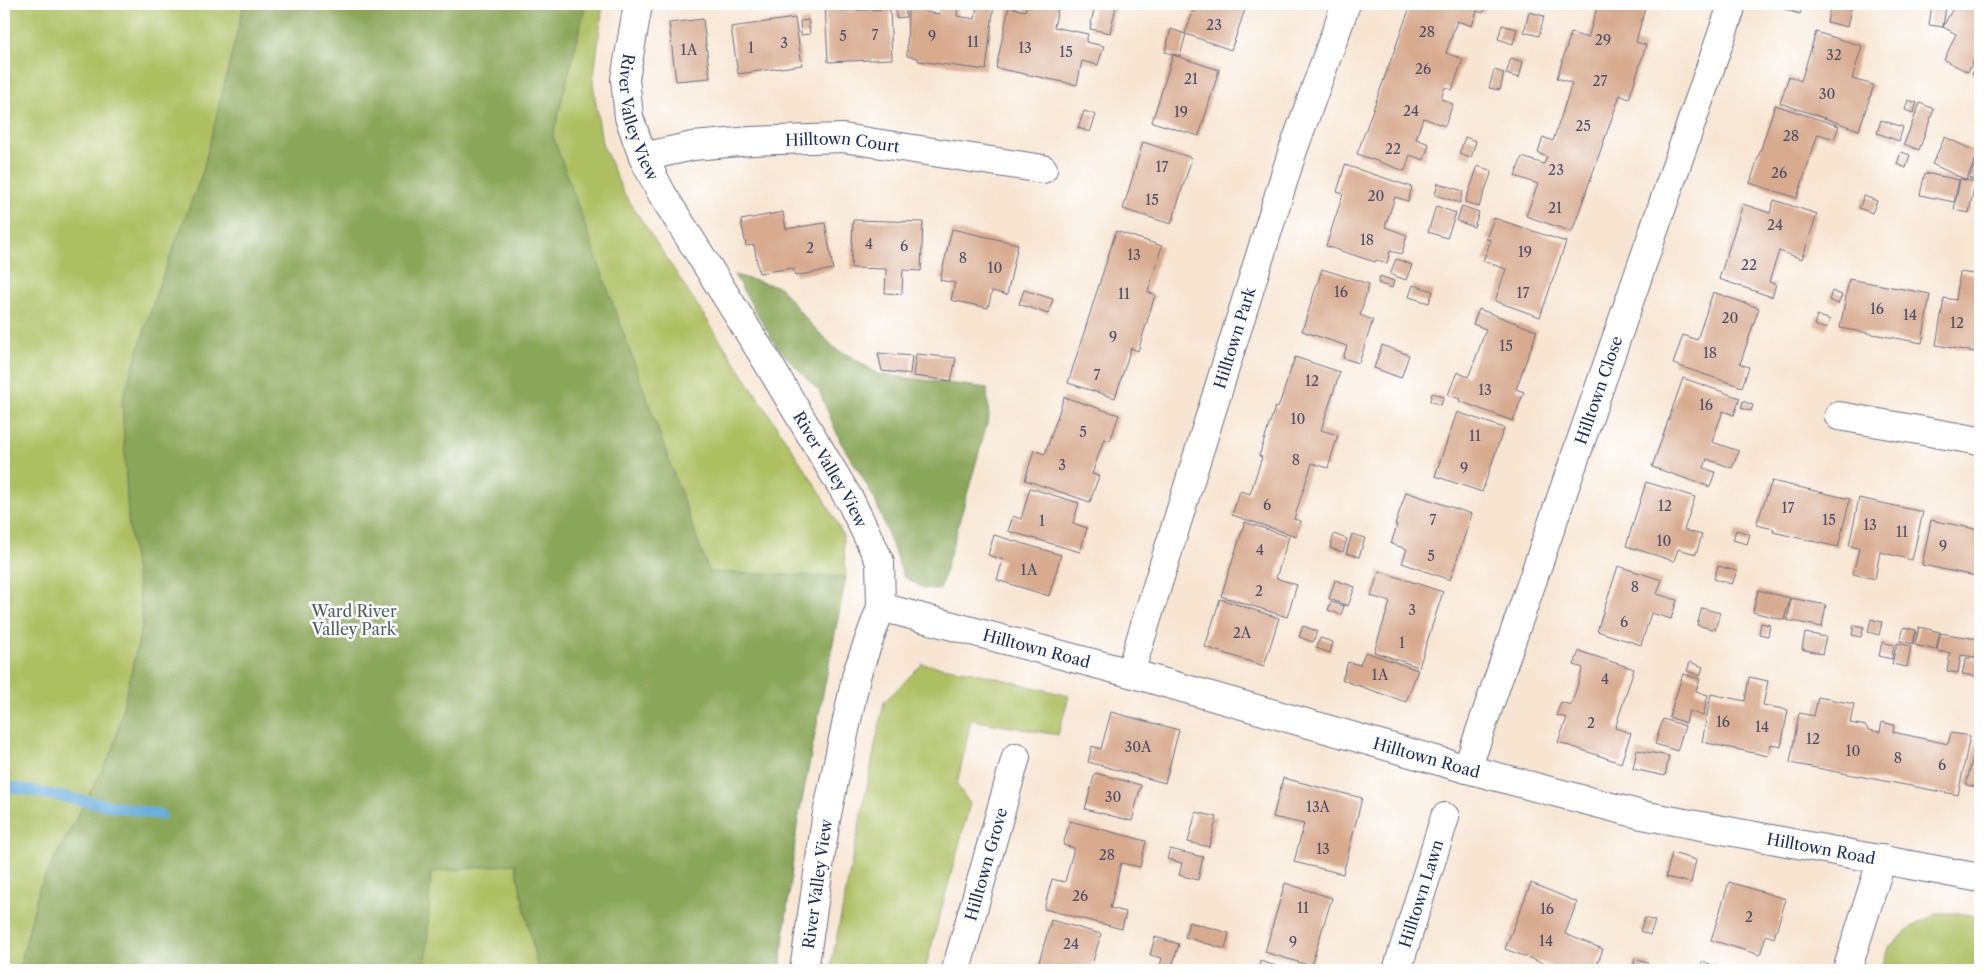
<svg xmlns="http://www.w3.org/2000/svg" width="1984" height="974" viewBox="0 0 1984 974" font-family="'Libre Caslon Text',serif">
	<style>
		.green { fill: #aebf62; stroke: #647760 }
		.forest { fill: #8aa658; stroke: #526a5b }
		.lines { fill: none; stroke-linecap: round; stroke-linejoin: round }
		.stream { stroke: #65abdb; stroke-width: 11 }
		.building { fill: #d8ab8f }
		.minor-casing { stroke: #686f86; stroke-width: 30 }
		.minor { stroke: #fff; stroke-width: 28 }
		.labels { text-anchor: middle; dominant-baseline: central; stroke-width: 5; stroke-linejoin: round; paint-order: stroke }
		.number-label { font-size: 14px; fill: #4a4e6a }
		.street-label { font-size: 16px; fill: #1b2f5e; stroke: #fff }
		.park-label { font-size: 16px; fill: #4e615f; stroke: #fff }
	</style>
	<rect width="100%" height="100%" fill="#fff"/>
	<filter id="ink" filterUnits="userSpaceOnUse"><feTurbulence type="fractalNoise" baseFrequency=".02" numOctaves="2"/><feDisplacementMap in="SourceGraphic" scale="10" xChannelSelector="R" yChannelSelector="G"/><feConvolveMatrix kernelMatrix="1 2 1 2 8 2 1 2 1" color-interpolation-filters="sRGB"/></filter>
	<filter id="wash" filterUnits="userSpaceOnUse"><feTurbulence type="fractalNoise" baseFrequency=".0096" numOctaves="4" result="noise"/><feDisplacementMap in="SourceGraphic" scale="20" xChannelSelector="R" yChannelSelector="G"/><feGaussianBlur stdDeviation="1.12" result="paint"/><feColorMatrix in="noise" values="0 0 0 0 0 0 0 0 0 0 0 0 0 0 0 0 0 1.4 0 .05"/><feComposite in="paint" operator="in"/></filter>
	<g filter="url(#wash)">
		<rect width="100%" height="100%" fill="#f7e5d1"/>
		<g class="green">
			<polygon points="4,4 603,4 593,83 602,143 623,192 822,495 843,535 846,577 797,825 780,970 4,970"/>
			<polygon points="922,664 973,672 1069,696 1058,735 971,720 957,785 970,804 925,970 830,970 884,702"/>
			<polygon points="1938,913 1958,913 1980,917 1980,970 1881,970 1888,948 1913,926"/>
		</g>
		<g class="forest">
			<polygon points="244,4 586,4 553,136 709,572 846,577 797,825 780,970 538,970 515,864 431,872 426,970 19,970 39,888 113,750 143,622 128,519 122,401 159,285 202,174"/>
			<polygon points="734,275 780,287 808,321 837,350 852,357 878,374 987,388 989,417 940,590 923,588 904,577 875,500 860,473 841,443 819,391 777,347"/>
		</g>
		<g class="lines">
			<polyline class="stream" points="4,786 161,815"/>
		</g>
		<g id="blocks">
			<g class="building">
				<polygon points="825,4 842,4 842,11 890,9 892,59 828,62"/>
				<polygon points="896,4 905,4 906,17 896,18"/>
				<polygon points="908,4 926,7 925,12 940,14 941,4 958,4 957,16 975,19 977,4 994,4 986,70 918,61 918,58 907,56"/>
				<polygon points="1027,4 1059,4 1054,27 1088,34 1086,42 1104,46 1098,65 1082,61 1077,85 996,68 1009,7 1025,11"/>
				<polygon points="1095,4 1116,6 1110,33 1090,29"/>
				<polygon points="1196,4 1247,4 1231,50 1186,34 1180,56 1165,52 1171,29 1185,34"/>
				<polygon points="1411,4 1487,4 1483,13 1477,11 1472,26 1457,21 1446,53 1463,59 1452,90 1445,87 1441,99 1453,104 1445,126 1423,118 1416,139 1429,144 1424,160 1410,155 1405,171 1357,154"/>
				<polygon points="1598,4 1646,4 1636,42 1646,45 1629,99 1620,95 1572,232 1526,216 1538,184 1515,176 1522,157 1544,164 1547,157 1538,153 1543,137 1553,141 1572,83 1557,78 1571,33 1588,38"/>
				<polygon points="1768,4 1803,4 1800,14"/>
				<polygon points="1831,4 1852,4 1847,27 1827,22"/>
				<polygon points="1955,4 1980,4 1980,50 1979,49 1968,72 1944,60 1956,34 1943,27"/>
				<polygon points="1932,5 1946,7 1943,27 1929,25"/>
				<polygon points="1529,12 1544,16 1539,36 1524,32"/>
				<polygon points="795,18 802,65 738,74 731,27"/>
				<polygon points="703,19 710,78 676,81 669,23"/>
				<polygon points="808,20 810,34 801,35 800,21"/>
				<polygon points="1502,25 1517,29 1513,44 1498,39"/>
				<polygon points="1816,32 1862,46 1852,79 1874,85 1859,130 1780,103 1789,76 1801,81"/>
				<polygon points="1173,55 1219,70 1199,136 1152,122"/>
				<polygon points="1511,58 1523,62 1519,78 1506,74"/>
				<polygon points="1980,58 1980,78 1972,74"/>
				<polygon points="1494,70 1504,73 1500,90 1489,88"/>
				<polygon points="1908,100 1917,103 1913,113 1905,110"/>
				<polygon points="1920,103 1934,109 1919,150 1904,144"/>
				<polygon points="1775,105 1839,126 1834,139 1818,134 1797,198 1750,183"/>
				<polygon points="1084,111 1096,115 1090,132 1078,128"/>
				<polygon points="1881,120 1903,127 1899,141 1877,133"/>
				<polygon points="1465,137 1476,141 1471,158 1459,154"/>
				<polygon points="1945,137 1979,153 1966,180 1932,164"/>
				<polygon points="1143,142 1192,158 1171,224 1123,209"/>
				<polygon points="1901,152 1910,155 1906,168 1897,164"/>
				<polygon points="1980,153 1980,183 1969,178"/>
				<polygon points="1345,165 1412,187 1408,201 1395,197 1385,227 1407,235 1402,254 1390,251 1387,263 1376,260 1375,262 1326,246 1343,194 1337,192"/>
				<polygon points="1478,166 1492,171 1479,207 1465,202"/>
				<polygon points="1925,173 1959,180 1954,202 1920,195"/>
				<polygon points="1960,179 1975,182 1969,213 1954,210"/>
				<polygon points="1438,183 1463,191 1460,203 1435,195"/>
				<polygon points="1864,196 1877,201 1872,213 1859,208"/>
				<polygon points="1774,200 1817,214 1802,259 1779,251 1769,282 1776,284 1772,297 1719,279 1743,204 1770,213"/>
				<polygon points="1436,206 1456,213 1447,238 1428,232"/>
				<polygon points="1462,206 1479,212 1474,227 1457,221"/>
				<polygon points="783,212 786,229 825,223 833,269 795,276 793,268 759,273 754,245 746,246 741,220"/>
				<polygon points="1494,218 1566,242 1540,317 1495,301 1506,269 1483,261 1491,240 1486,239"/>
				<polygon points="853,220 923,222 921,271 903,270 902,294 885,293 886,269 851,268"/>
				<polygon points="952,229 1018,244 1007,295 992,291 988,308 951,300 955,283 940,280"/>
				<polygon points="1116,231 1162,246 1148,292 1155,295 1146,325 1138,351 1131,348 1115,398 1068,383"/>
				<polygon points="1396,259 1412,265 1406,280 1390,274"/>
				<polygon points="1322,269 1369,284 1360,315 1373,320 1359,363 1343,358 1347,346 1302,331"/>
				<polygon points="1960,272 1980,275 1980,353 1936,345 1944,298 1956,300"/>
				<polygon points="1380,276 1394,281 1392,288 1378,283"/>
				<polygon points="1849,279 1930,294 1922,343 1840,328"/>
				<polygon points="1413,285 1433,291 1429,303 1409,297"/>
				<polygon points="1024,290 1053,299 1048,314 1019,304"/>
				<polygon points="1832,291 1842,295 1838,304 1829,300"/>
				<polygon points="1713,292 1759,308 1740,364 1749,367 1742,387 1673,364 1683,335 1697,340"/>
				<polygon points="1479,309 1537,331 1516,389 1524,392 1513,421 1459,401 1460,399 1448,395 1457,372 1468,377 1475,360 1486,329 1473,324"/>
				<polygon points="1817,315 1830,320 1826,329 1814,325"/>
				<polygon points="1382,345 1409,355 1401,378 1374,368"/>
				<polygon points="878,353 912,356 910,374 882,371"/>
				<polygon points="916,354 956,358 951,381 913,376"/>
				<polygon points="1295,357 1340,372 1321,430 1338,435 1328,468 1312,463 1294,519 1301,521 1296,536 1232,515 1240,491 1250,494 1262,457 1259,456 1275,407 1278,408"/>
				<polygon points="1683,378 1740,398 1734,415 1723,411 1712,442 1739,451 1732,468 1707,459 1704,468 1715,472 1710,487 1652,467"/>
				<polygon points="1432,393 1444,397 1441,405 1430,401"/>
				<polygon points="1064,397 1119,415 1110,441 1104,439 1092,474 1099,476 1090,502 1025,480 1034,450 1045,454"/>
				<polygon points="1743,401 1753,405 1751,411 1741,408"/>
				<polygon points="1457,412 1504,428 1482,492 1435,476"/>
				<polygon points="1772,481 1850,499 1838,547 1773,532 1774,529 1756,525"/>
				<polygon points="1646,482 1695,497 1684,530 1702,535 1696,554 1678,549 1674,561 1626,546"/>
				<polygon points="1030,488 1079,503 1073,523 1087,528 1080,552 1008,531 1013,516 1021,519"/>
				<polygon points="1406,492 1472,514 1450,580 1402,563 1407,549 1391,544 1397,525 1395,525"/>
				<polygon points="1859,498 1923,512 1912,560 1880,552 1875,579 1853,574 1859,548 1849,546"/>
				<polygon points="1931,520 1980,530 1980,577 1922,565"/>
				<polygon points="1245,522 1289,537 1276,578 1297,585 1287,617 1221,596"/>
				<polygon points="1736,530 1750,534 1747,544 1733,540"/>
				<polygon points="1334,534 1347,539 1343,552 1330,548"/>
				<polygon points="1352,534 1365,538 1359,557 1346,553"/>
				<polygon points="994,535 1061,555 1049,596 997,580 1003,560 988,555"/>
				<polygon points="1618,566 1662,580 1657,594 1677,600 1671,619 1651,613 1641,645 1597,631"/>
				<polygon points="1718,566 1737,571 1732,584 1714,579"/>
				<polygon points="1379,571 1443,592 1419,667 1374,652 1390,602 1371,596"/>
				<polygon points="1335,580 1355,587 1348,606 1329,599"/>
				<polygon points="1758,590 1790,598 1784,620 1753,612"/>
				<polygon points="1791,598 1826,605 1822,627 1787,620"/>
				<polygon points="1220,599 1279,618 1264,666 1205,647"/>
				<polygon points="1331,602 1344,606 1341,615 1328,610"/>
				<polygon points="1702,608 1720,613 1715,630 1697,625"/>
				<polygon points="1871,619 1882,622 1879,635 1868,632"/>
				<polygon points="1761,623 1770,625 1768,636 1759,634"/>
				<polygon points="1854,625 1864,627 1861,637 1852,635"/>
				<polygon points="1303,626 1317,631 1313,642 1299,637"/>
				<polygon points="1904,627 1916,630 1913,644 1900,641"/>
				<polygon points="1919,627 1940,632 1936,650 1915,645"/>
				<polygon points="1805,633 1826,637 1822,654 1802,649"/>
				<polygon points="1940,633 1978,639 1975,657 1961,655 1958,673 1947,671 1950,653 1937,651"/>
				<polygon points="1320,638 1333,642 1330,653 1316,648"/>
				<polygon points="1979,638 1980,638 1980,658 1976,657"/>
				<polygon points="1882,642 1894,645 1892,659 1879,656"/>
				<polygon points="1897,643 1911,646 1907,667 1892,664"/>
				<polygon points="1579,651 1634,669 1615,728 1631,733 1621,763 1558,742 1567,718 1556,715 1561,702 1571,705 1583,668 1574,665"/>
				<polygon points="1365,652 1418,670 1406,702 1342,680 1348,662 1360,665"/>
				<polygon points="1966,658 1980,659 1980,677 1962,674"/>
				<polygon points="1690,662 1703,667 1700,676 1687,671"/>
				<polygon points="1683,674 1700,679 1696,691 1708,695 1703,716 1689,711 1686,723 1669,717"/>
				<polygon points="1749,677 1768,681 1763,705 1788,710 1781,747 1771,744 1768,756 1702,742 1711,694 1745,701"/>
				<polygon points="1818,697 1854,704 1850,723 1866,726 1868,730 1880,732 1882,722 1894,725 1893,732 1948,744 1951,733 1970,736 1958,795 1790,763 1799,713 1814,716"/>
				<polygon points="1111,712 1179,730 1165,783 1088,762 1092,746 1101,749"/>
				<polygon points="1663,719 1685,726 1677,751 1655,744"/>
				<polygon points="1978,736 1980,736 1980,788 1966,785"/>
				<polygon points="1637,750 1669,756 1665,776 1633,769"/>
				<polygon points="1095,773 1141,785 1132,821 1085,809"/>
				<polygon points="1283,778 1362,798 1343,874 1294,862 1304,824 1273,817"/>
				<polygon points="1196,812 1217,817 1209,847 1188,842"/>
				<polygon points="1070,821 1146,841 1140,867 1121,863 1110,908 1126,912 1122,929 1044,909 1052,879 1065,882 1074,848 1063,845"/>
				<polygon points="1170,849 1203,857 1198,880 1179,875 1182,863 1167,859"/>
				<polygon points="1672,853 1696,860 1691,883 1666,877"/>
				<polygon points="1729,882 1786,899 1774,938 1766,935 1760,955 1711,940"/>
				<polygon points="1285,883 1332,898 1311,966 1265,952"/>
				<polygon points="1531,883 1577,902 1565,934 1603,949 1595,970 1561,970 1505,949"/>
				<polygon points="1645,918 1655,921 1650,935 1640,931"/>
				<polygon points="1051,920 1101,934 1091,968 1097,970 1028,970 1029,966 1037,969"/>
				<polygon points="1189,922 1229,933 1225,949 1185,937"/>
				<polygon points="1155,937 1179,944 1171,970 1159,970 1162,958 1150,955"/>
				<polygon points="1635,959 1651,964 1649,970 1632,970"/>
				<polygon points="1260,961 1289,970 1258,970"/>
				<polygon points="1702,962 1732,970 1700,970"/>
			</g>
		</g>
	</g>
	<g filter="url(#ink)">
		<use href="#blocks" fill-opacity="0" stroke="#686f86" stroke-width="1"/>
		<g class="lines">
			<defs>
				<g id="minor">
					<path id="s1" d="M638,4L625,79L629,117L643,157L662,194L765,358L851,502L880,562L881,607L857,673L826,819L804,970"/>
					<path id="s2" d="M643,157L693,146L751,141L843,138L1043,169"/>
					<polyline points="1839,416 1980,441"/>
					<path id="s3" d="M881,607L1130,673L1467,769L1642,815L1980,878"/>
					<path id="s4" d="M1130,673L1292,153L1346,4"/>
					<path id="s5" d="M1467,769L1730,11"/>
					<path id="s6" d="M956,970L1016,757"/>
					<path id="s7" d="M1397,970L1445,817"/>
					<polyline points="1847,970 1882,859"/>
				</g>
			</defs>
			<use href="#minor" class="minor-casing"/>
			<use href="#minor" class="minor"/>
		</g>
	</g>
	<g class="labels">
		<g class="number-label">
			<text x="1214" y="25">23</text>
			<text x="1427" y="32">28</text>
			<text x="875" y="35">7</text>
			<text x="843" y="36">5</text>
			<text x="932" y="36">9</text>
			<text x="1603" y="40">29</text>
			<text x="973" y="42">11</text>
			<text x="784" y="43">3</text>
			<text x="751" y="48">1</text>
			<text x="1025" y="48">13</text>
			<text x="689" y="50">1A</text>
			<text x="1066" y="52">15</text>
			<text x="1834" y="55">32</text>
			<text x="1423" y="69">26</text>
			<text x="1191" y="79">21</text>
			<text x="1600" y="81">27</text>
			<text x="1827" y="94">30</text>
			<text x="1411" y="111">24</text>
			<text x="1181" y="112">19</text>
			<text x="1583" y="126">25</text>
			<text x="1791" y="136">28</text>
			<text x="1393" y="149">22</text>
			<text x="1162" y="167">17</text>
			<text x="1556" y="170">23</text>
			<text x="1779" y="173">26</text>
			<text x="1376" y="196">20</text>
			<text x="1152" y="200">15</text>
			<text x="1555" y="208">21</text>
			<text x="1775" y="225">24</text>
			<text x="1367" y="240">18</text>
			<text x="869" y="244">4</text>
			<text x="904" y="246">6</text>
			<text x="810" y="248">2</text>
			<text x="1525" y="252">19</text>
			<text x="1134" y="255">13</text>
			<text x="963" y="258">8</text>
			<text x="1749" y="265">22</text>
			<text x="995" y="268">10</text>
			<text x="1341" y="292">16</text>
			<text x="1523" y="293">17</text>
			<text x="1124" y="294">11</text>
			<text x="1877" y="309">16</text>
			<text x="1910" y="315">14</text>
			<text x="1730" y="318">20</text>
			<text x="1957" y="323">12</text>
			<text x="1113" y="337">9</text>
			<text x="1506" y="346">15</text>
			<text x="1710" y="353">18</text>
			<text x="1097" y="375">7</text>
			<text x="1312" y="381">12</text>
			<text x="1485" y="390">13</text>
			<text x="1706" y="405">16</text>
			<text x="1298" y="419">10</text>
			<text x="1083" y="432">5</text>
			<text x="1475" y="436">11</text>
			<text x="1296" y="460">8</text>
			<text x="1062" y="465">3</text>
			<text x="1464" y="468">9</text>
			<text x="1267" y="505">6</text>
			<text x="1665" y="506">12</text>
			<text x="1788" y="508">17</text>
			<text x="1433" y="520">7</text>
			<text x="1829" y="520">15</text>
			<text x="1042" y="521">1</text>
			<text x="1870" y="525">13</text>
			<text x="1902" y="532">11</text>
			<text x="1664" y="541">10</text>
			<text x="1943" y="546">9</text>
			<text x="1260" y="550">4</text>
			<text x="1431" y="556">5</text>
			<text x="1029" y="570">1A</text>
			<text x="1635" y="587">8</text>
			<text x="1259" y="591">2</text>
			<text x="1412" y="610">3</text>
			<text x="1624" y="622">6</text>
			<text x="1242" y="633">2A</text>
			<text x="1402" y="643">1</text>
			<text x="1380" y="675">1A</text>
			<text x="1605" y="679">4</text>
			<text x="1723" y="722">16</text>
			<text x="1591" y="723">2</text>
			<text x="1762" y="727">14</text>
			<text x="1813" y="739">12</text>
			<text x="1138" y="747">30A</text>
			<text x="1853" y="751">10</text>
			<text x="1898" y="758">8</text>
			<text x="1942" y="765">6</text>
			<text x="1113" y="797">30</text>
			<text x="1318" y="807">13A</text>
			<text x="1323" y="849">13</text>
			<text x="1107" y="855">28</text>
			<text x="1080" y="896">26</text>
			<text x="1303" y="908">11</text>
			<text x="1547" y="909">16</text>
			<text x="1749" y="917">2</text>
			<text x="1546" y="941">14</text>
			<text x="1293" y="942">9</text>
			<text x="1071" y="944">24</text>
		</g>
		<g class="street-label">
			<text stroke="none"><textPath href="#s1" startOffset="116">River Valley View</textPath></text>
			<text stroke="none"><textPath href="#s2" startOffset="201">Hilltown Court</textPath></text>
			<text stroke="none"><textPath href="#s4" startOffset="351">Hilltown Park</textPath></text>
			<text stroke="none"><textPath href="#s5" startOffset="401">Hilltown Close</textPath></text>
			<text stroke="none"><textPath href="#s1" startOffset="521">River Valley View</textPath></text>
			<text stroke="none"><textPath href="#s3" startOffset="161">Hilltown Road</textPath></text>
			<text stroke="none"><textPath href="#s3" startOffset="566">Hilltown Road</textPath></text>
			<text stroke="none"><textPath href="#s3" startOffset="971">Hilltown Road</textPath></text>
			<text stroke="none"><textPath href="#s6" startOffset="110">Hilltown Grove</textPath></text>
			<text transform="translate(817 884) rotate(-82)">River Valley View</text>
			<text stroke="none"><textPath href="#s7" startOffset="80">Hilltown Lawn</textPath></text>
		</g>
		<g class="park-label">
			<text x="354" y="611">Ward River<tspan x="354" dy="18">Valley Park</tspan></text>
		</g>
	</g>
	<rect width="1984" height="974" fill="none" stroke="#fff" stroke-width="20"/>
</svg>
